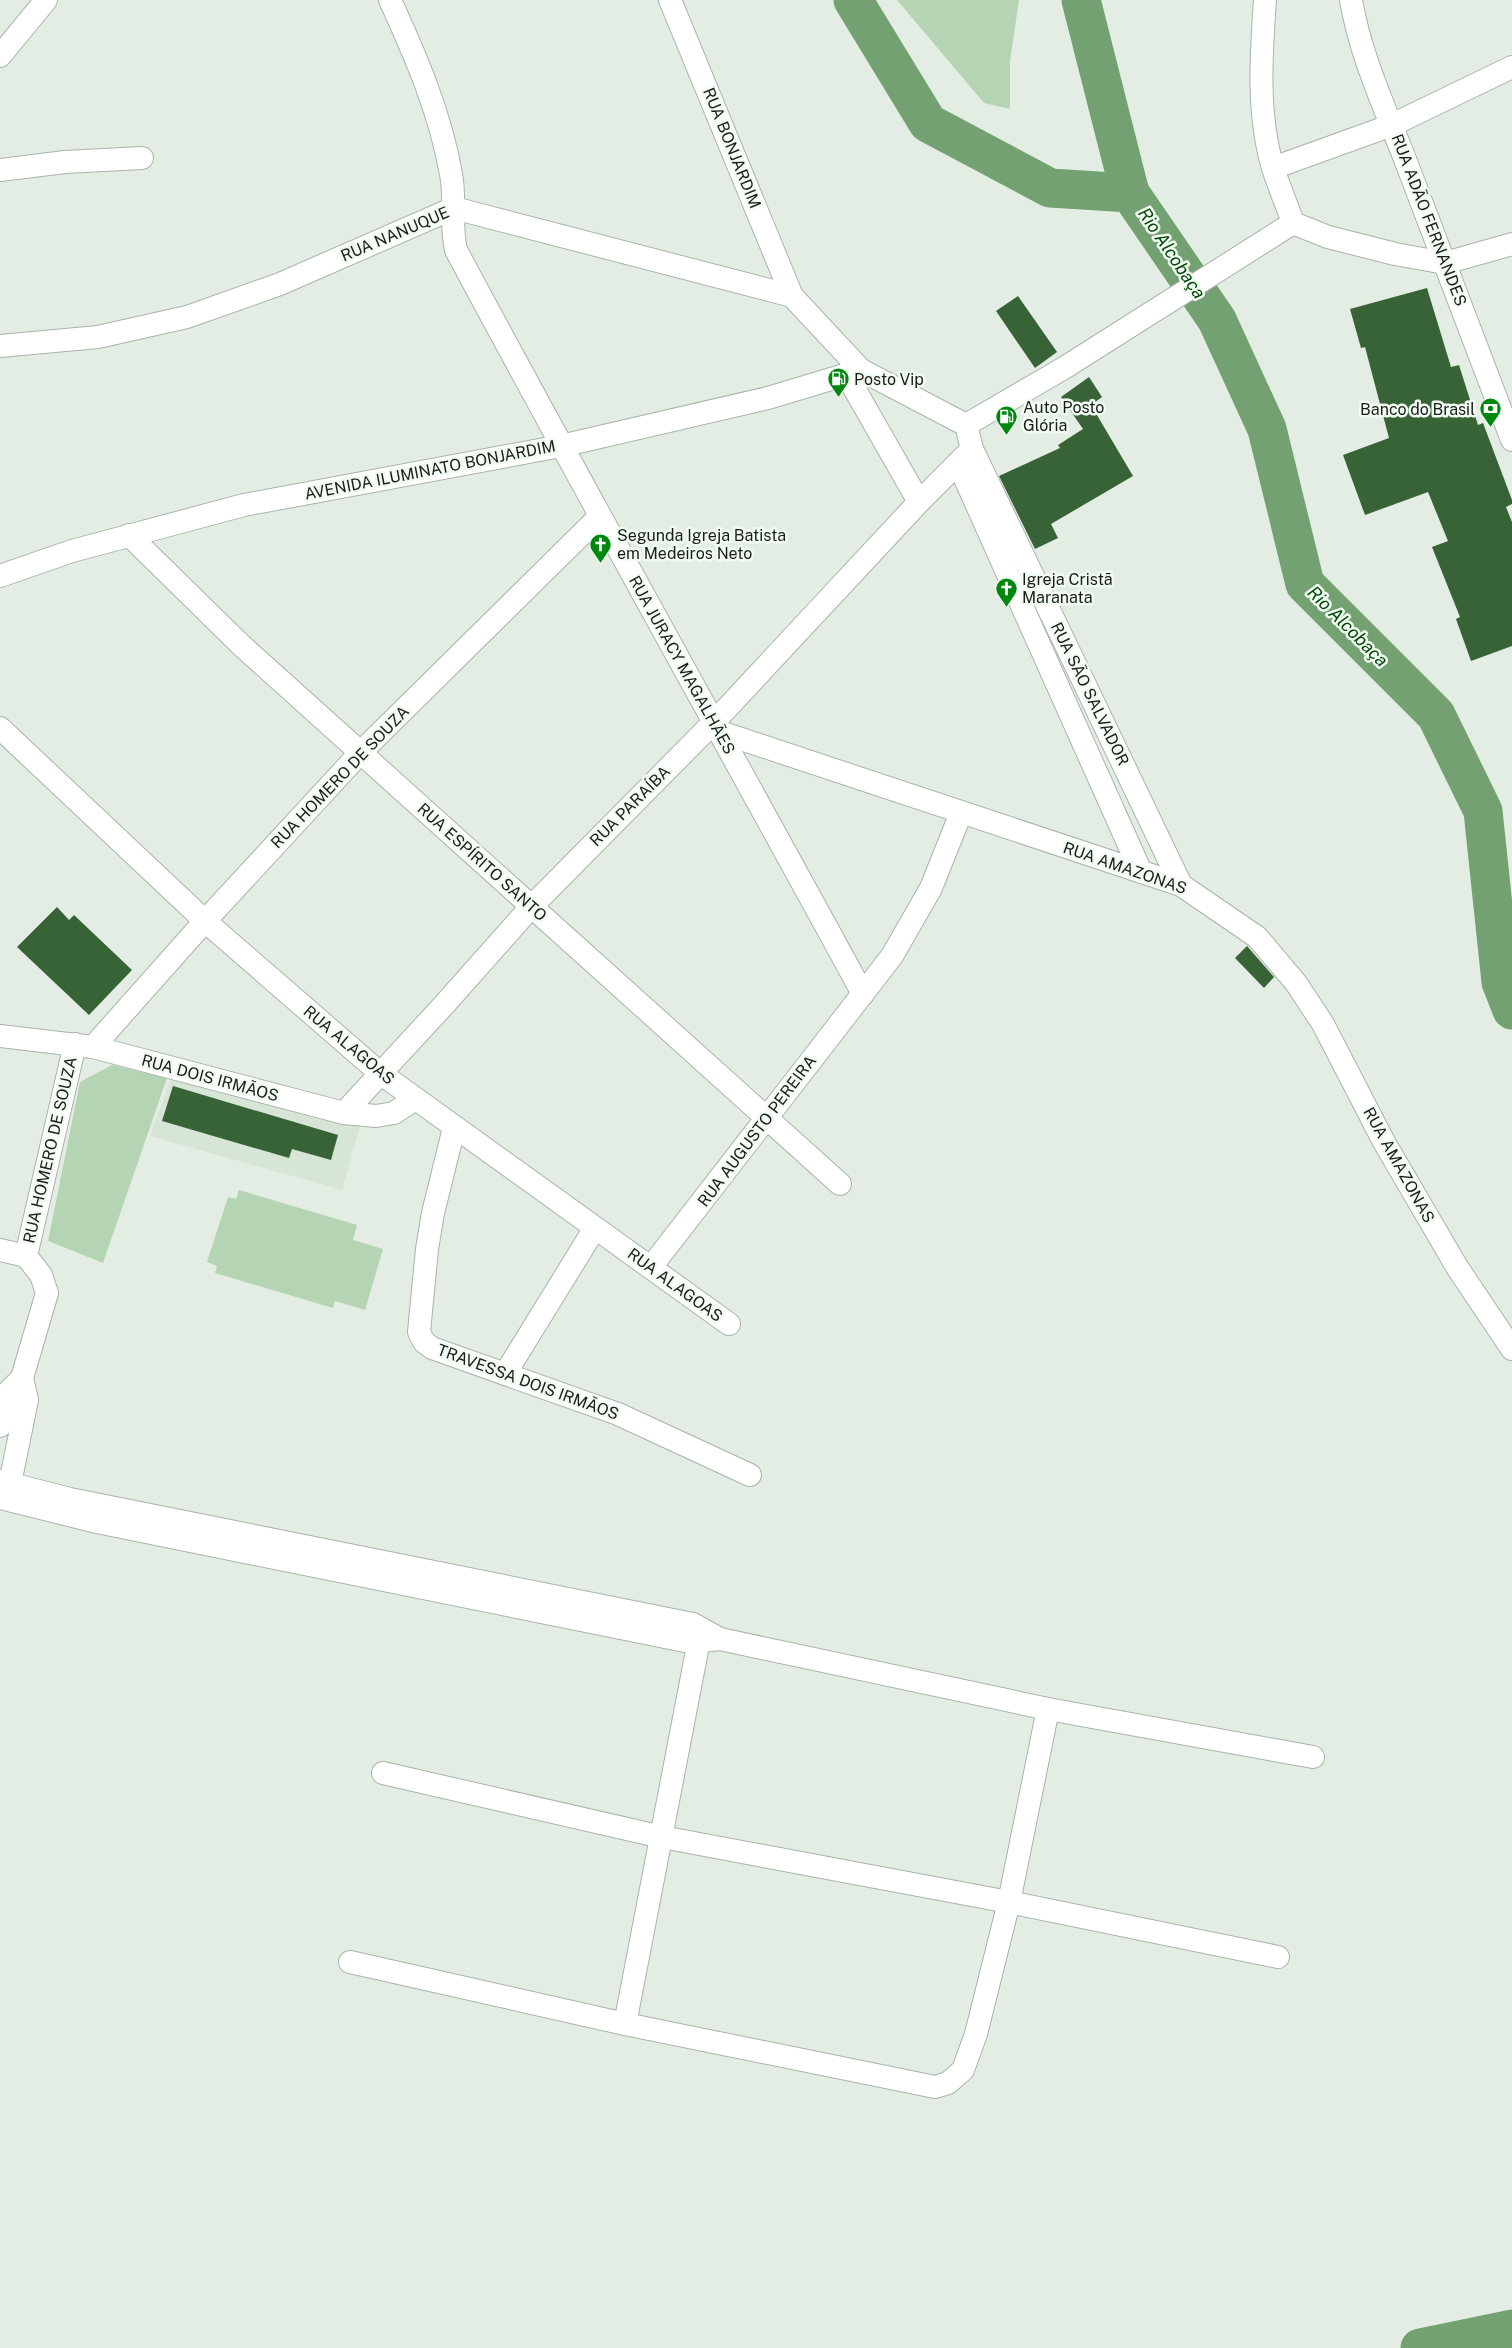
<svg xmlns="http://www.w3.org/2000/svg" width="1512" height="2348" viewBox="0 0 1512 2348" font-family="'Public Sans',sans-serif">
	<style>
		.built { fill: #d6e5d5 }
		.green { fill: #b5d4b3 }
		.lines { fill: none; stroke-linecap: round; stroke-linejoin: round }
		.river { stroke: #73a171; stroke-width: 39 }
		.building { fill: #376336 }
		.minor-casing { stroke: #aab3aa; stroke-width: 24 }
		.minor { stroke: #fff; stroke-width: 22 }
		.labels { text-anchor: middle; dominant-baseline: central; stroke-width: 5; stroke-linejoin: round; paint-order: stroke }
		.street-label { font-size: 16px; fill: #1a1d19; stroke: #f1fbf1 }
		.poi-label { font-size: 16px; fill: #1a1d19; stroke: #f1fbf1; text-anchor: start }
		.water-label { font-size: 18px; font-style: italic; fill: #004906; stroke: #f1fbf1 }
	</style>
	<rect width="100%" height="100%" fill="#e4ede3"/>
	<polygon class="built" points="171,1079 360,1127 342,1190 150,1136"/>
	<g class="green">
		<polygon points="897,0 1019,0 1010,61 1010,109 984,103"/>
		<polygon points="112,1065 167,1078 103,1263 48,1241 80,1082"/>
		<polygon points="239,1190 357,1225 353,1240 383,1249 365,1310 335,1301 333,1308 215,1273 217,1266 207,1262 228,1197 236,1199"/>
	</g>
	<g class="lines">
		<g class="river">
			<polyline points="853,0 928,123 1050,188 1130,193 1217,320 1267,429 1305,584 1436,715 1483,811 1501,982 1512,1010"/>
			<polyline points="1081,0 1130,193"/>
			<polyline points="1420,2348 1512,2329"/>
		</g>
	</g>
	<g class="building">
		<polygon points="1427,288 1451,367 1459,365 1478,425 1483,423 1512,500 1512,504 1506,507 1512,522 1512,646 1471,661 1456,619 1460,617 1432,547 1448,541 1428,492 1365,515 1343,455 1389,438 1365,347 1361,348 1350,309"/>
		<polygon points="1018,296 1057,352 1035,368 996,311"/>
		<polygon points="1089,377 1102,397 1091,405 1133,476 1051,524 1058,538 1035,549 999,476 1060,448 1058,445 1083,429 1061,397"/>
		<polygon points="57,907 69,920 74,915 132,970 89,1015 17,947"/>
		<polygon points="1247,946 1274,977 1264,988 1235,958"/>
		<polygon points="173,1086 338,1135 331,1160 292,1149 289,1158 162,1121"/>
	</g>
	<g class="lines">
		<defs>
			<g id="minor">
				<path d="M390,0C416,57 440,112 451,174C456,199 450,225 456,250C589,499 728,746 863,994"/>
				<path d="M1265,0C1261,55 1257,115 1273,168C1279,187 1287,205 1293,223"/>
				<path d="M1351,0C1361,59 1387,112 1408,167C1443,258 1478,349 1512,440"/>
				<polyline points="0,56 46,0"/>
				<polyline points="1273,168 1392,125 1512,67"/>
				<polyline points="0,170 65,162 142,158"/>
				<polyline points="1293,223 1328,237 1395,254 1445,263 1512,244"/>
				<polyline points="0,346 98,337 187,317 280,284 454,208 792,296"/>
				<polyline points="846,374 919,502"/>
				<polyline points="966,425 1064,368 1293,223"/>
				<polyline points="972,449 1181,885"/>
				<polyline points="958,463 1141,872"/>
				<polyline points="129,535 241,645 840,1184"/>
				<polyline points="0,576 72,551 244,505 561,446 768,398 861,370"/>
				<polyline points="0,728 205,921 380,1073 729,1324"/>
				<polyline points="720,732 1181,885 1257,937 1296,983 1323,1024 1384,1142 1457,1267 1512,1349"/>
				<polyline points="0,1036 93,1047 344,1113 376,1116 394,1113 415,1099"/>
				<polyline points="93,1047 205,921 361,752 599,517"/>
				<polyline points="344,1113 443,1006 531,907 714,722 919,502 972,449 966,425 861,370 792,296 670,0"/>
				<polyline points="454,1128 433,1213 427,1249 419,1332 424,1342 432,1348 618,1414 750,1475"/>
				<polyline points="0,1250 26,1256"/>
				<polyline points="26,1256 75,1044"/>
				<polyline points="651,1267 892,956 931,888 961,813"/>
				<polyline points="505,1374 595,1228"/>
				<polyline points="0,1426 8,1392 22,1378"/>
				<polyline points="0,1481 70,1499 693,1624 720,1639 1048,1709 1313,1757"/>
				<polyline points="0,1498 97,1522 690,1642 720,1639"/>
				<polyline points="7,1498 27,1400 22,1378 47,1293 41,1275 26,1256"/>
				<polyline points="383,1773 662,1837 1009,1902 1278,1957"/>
				<polyline points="350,1962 625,2024 935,2087 948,2083 963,2070 976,2034 1009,1902 1048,1709"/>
				<polyline points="625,2024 701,1630"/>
			</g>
		</defs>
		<use href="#minor" class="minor-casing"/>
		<use href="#minor" class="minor"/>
	</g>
	<defs>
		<symbol id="fuel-pin" viewBox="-11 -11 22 30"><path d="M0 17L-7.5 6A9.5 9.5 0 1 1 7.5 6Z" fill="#008710" stroke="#f1fbf1"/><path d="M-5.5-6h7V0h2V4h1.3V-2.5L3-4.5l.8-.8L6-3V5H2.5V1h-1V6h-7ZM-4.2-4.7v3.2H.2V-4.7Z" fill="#fff"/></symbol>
		<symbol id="bank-pin" viewBox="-11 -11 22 30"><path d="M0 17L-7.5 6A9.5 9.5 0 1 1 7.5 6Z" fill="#008710" stroke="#f1fbf1"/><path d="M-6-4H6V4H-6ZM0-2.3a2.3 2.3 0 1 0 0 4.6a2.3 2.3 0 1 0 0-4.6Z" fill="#fff"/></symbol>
		<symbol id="church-pin" viewBox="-11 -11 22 30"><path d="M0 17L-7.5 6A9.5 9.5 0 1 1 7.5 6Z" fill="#008710" stroke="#f1fbf1"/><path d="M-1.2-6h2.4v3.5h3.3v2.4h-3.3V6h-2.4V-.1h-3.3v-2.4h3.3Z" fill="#fff"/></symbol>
	</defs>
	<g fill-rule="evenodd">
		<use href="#fuel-pin" x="826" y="366" width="25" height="34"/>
		<use href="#bank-pin" x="1478" y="396" width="25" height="34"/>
		<use href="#fuel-pin" x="994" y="404" width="25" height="34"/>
		<use href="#church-pin" x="588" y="532" width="25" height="34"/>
		<use href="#church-pin" x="994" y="576" width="25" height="34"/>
	</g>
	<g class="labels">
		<g class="street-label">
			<text transform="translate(732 148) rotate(68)">RUA BONJARDIM</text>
			<text transform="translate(1429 220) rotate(69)">RUA ADÃO FERNANDES</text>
			<text transform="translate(395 234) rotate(-23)">RUA NANUQUE</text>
			<text transform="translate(430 470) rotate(-11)">AVENIDA ILUMINATO BONJARDIM</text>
			<text transform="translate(682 665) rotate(61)">RUA JURACY MAGALHÃES</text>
			<text transform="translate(1090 694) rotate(64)">RUA SÃO SALVADOR</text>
			<text transform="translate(340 777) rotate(-46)">RUA HOMERO DE SOUZA</text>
			<text transform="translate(630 806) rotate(-45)">RUA PARAÍBA</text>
			<text transform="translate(482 862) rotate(42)">RUA ESPÍRITO SANTO</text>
			<text transform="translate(1125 868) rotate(19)">RUA AMAZONAS</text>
			<text transform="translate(349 1045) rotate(40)">RUA ALAGOAS</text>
			<text transform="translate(210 1078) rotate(15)">RUA DOIS IRMÃOS</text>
			<text transform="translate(757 1131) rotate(-53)">RUA AUGUSTO PEREIRA</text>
			<text transform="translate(50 1150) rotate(-77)">RUA HOMERO DE SOUZA</text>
			<text transform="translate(1399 1165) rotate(61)">RUA AMAZONAS</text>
			<text transform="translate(675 1285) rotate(36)">RUA ALAGOAS</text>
			<text transform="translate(528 1382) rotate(20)">TRAVESSA DOIS IRMÃOS</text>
		</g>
		<g class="poi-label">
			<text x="854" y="379">Posto Vip</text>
			<text x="1023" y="407">Auto Posto<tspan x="1023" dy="18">Glória</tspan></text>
			<text x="1475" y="409" text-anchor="end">Banco do Brasil</text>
			<text x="617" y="535">Segunda Igreja Batista<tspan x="617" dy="18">em Medeiros Neto</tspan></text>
			<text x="1022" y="579">Igreja Cristã<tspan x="1022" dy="18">Maranata</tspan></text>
		</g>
		<g class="water-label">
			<text transform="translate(1172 253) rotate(56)">Rio Alcobaça</text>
			<text transform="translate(1348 626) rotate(45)">Rio Alcobaça</text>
		</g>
	</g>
</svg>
